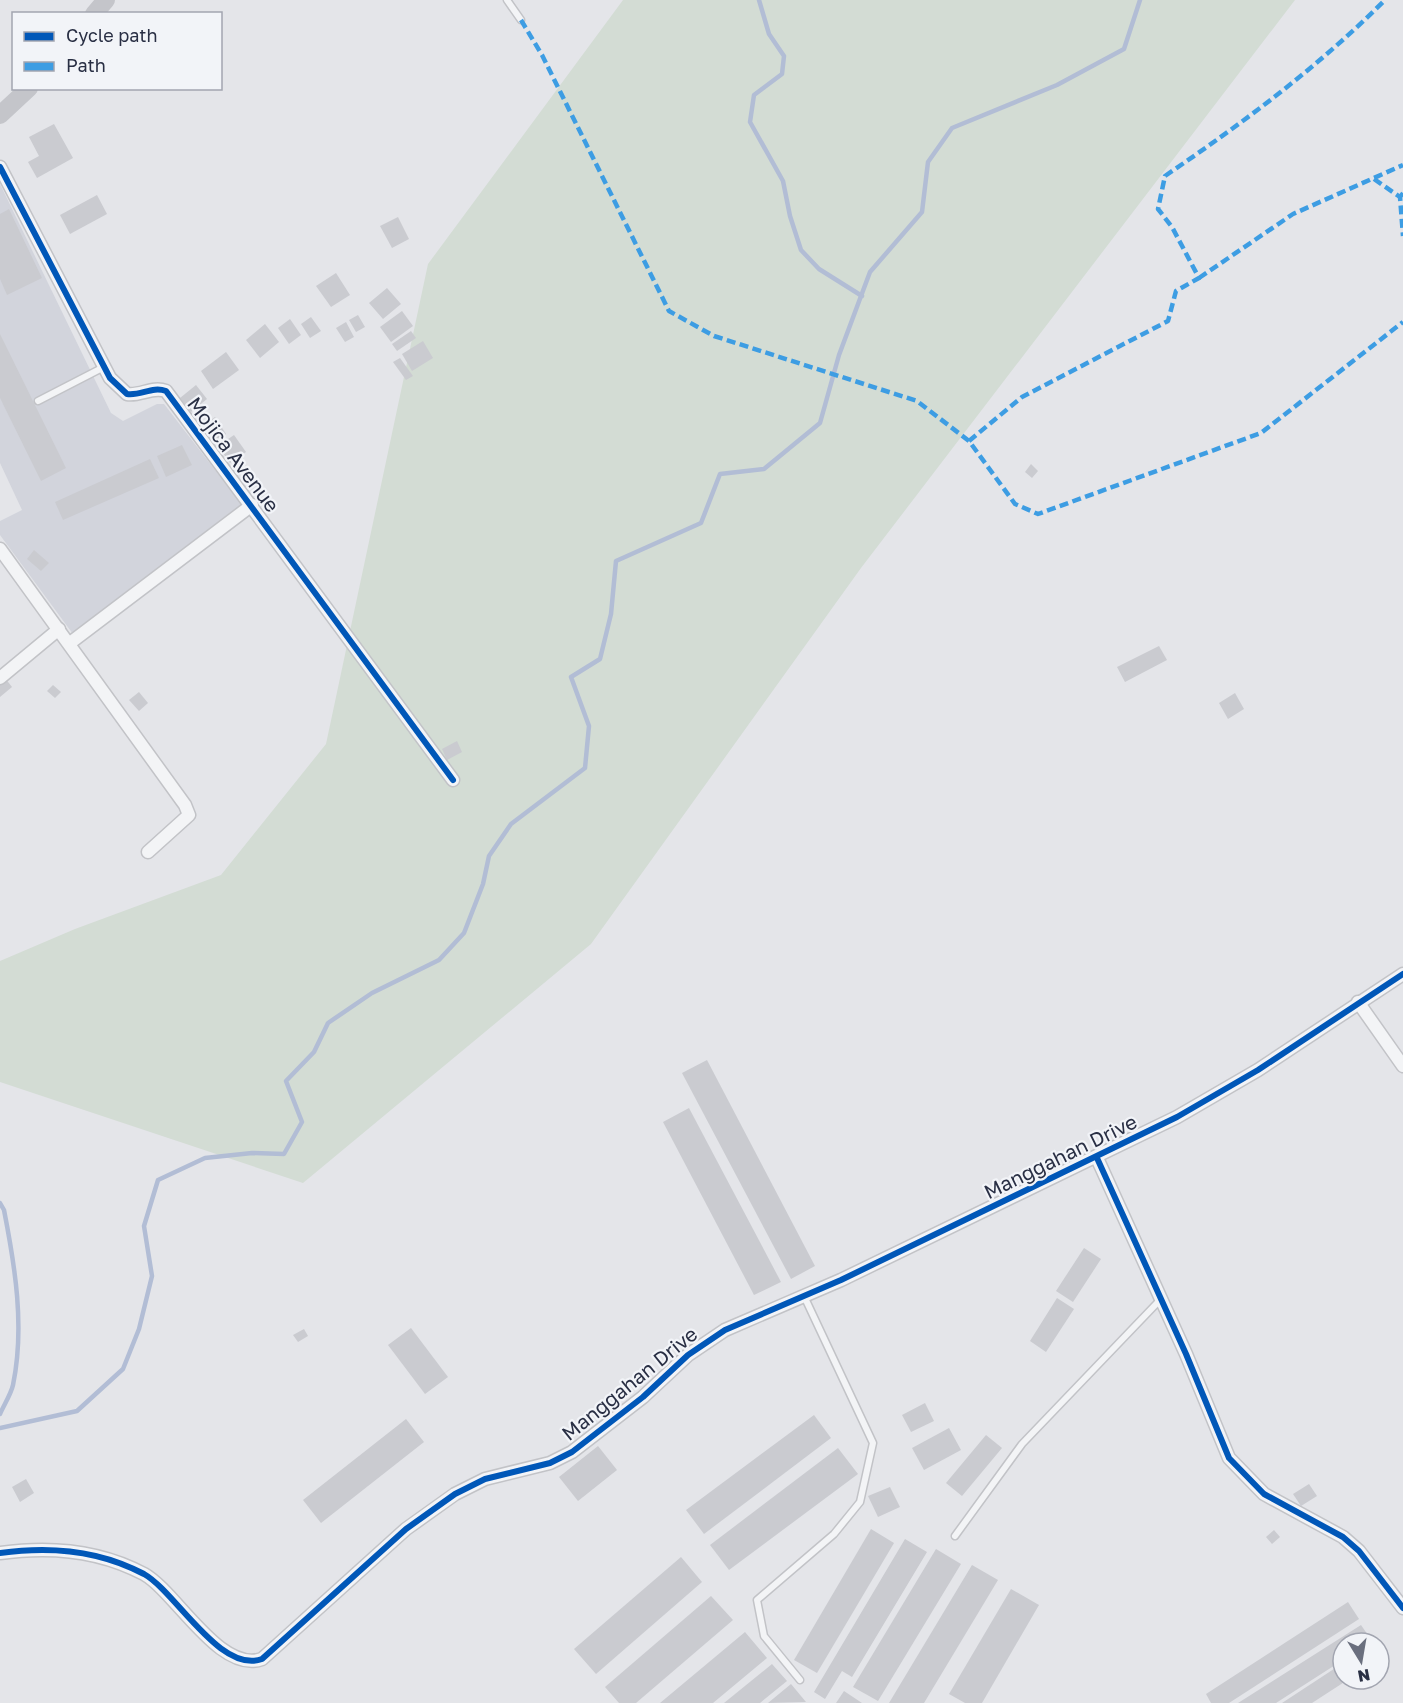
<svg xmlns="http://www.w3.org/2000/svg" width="1403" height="1703" viewBox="0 0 1403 1703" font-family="'Golos Text',sans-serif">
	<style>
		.built { fill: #d2d4dc }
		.green { fill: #d3dcd4 }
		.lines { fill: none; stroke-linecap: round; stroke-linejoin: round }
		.stream { stroke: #b2bdd5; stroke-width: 4.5 }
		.building { fill: #cacbd0 }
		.service-casing { stroke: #c2c3c7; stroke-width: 9 }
		.minor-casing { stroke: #c2c3c7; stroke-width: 15 }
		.service { stroke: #f3f4f6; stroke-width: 6 }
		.minor { stroke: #f3f4f6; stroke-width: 12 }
		.secondary { stroke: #c4c5ca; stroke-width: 18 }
		.quiet { stroke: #3d9de3; stroke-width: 4.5; stroke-dasharray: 9 4.5; stroke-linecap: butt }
		.cycleway-casing { stroke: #f2f4f8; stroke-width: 10 }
		.cycleway { stroke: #0057b8; stroke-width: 6 }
		.labels { text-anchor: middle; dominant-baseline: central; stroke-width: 4.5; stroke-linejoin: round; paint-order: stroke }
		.street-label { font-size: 20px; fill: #292f44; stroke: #f2f4f8 }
	</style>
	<rect width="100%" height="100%" fill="#e4e5e9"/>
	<polygon class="built" points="0,184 111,413 123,421 157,404 164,404 242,505 73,634 0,535 0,521 22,510 0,463"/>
	<polygon class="green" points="623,0 1295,0 861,568 591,944 303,1183 0,1082 0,961 75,929 221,875 326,744 428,264"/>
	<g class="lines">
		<g class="stream">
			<polyline points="759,0 769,34 784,56 782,74 754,95 750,122 783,181 790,216 801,250 819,269 862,296"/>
			<path d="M0,1203L4,1210C15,1266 25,1327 13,1385C11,1394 4,1405 0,1414"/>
			<polyline points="0,1428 77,1411 123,1369 139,1329 152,1276 144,1226 158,1180 205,1158 252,1153 284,1154 302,1122 286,1081 314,1052 328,1023 372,993 439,960 464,933 483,884 489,856 511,824 585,768 589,726 571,677 600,659 611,614 616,561 701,523 720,474 764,469 820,423 839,355 870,272 922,212 928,162 952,128 1057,85 1124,49 1140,0"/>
		</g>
	</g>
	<g class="building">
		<polygon points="54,124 73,158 37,178 28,162 39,156 29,137"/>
		<polygon points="97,195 107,214 70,234 60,215"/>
		<polygon points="9,209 42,278 7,295 0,279 0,214"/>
		<polygon points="398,217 409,239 392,248 380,226"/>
		<polygon points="336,273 350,295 331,307 316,286"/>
		<polygon points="387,288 401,304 383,319 369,303"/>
		<polygon points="402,311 413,326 391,342 380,327"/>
		<polygon points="358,315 365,327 356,332 349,320"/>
		<polygon points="311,317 321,331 310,338 301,324"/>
		<polygon points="290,319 301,335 289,344 278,328"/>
		<polygon points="346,322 354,337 345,342 336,328"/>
		<polygon points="265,324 279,342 260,358 246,340"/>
		<polygon points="411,331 416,338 397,351 392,344"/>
		<polygon points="0,334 66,468 41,481 0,398"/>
		<polygon points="423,341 433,358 412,371 402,354"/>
		<polygon points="226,352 239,370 213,389 201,371"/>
		<polygon points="400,358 413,376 406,380 393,362"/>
		<polygon points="196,385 207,399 191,412 180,398"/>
		<polygon points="215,417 226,434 215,441 204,425"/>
		<polygon points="234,435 246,452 230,463 218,446"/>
		<polygon points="182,445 192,465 166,477 157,456"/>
		<polygon points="150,459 159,478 63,520 55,502"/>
		<polygon points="1031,464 1038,471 1032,478 1025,472"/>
		<polygon points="34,550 49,563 41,571 27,559"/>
		<polygon points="1159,646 1167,660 1125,682 1117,667"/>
		<polygon points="5,678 12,687 0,697 0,682"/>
		<polygon points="53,685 61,692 55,698 47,691"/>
		<polygon points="139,692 148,703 139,711 129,700"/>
		<polygon points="1235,693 1244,709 1228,719 1219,703"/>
		<polygon points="457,741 462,752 447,760 442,749"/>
		<polygon points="707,1060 815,1266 791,1279 682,1073"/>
		<polygon points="689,1108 781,1282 754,1295 663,1122"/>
		<polygon points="1084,1248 1101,1259 1073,1302 1056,1291"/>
		<polygon points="1057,1298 1074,1309 1046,1352 1030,1341"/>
		<polygon points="411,1328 448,1377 425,1394 388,1345"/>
		<polygon points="304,1329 308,1336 298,1342 293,1335"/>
		<polygon points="925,1403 934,1421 911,1432 902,1415"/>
		<polygon points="814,1415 831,1438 704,1534 686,1510"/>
		<polygon points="406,1419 424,1442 321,1523 303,1500"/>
		<polygon points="949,1428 961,1450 924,1470 912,1448"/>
		<polygon points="986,1435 1002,1448 962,1496 946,1483"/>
		<polygon points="598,1446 617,1470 578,1501 559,1477"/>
		<polygon points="838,1448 858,1474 729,1570 710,1545"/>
		<polygon points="26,1479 34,1493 20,1502 12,1487"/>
		<polygon points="1309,1484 1317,1496 1301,1506 1293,1494"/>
		<polygon points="890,1487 900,1507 878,1517 868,1496"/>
		<polygon points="871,1529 894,1543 817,1673 794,1660"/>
		<polygon points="1274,1530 1280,1537 1272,1544 1266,1537"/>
		<polygon points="905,1539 927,1552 852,1677 842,1671 825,1699 814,1692"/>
		<polygon points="936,1549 961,1564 878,1701 853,1687"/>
		<polygon points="681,1557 702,1582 596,1674 574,1649"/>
		<polygon points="972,1565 998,1580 924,1703 889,1703"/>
		<polygon points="1011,1589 1039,1605 982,1703 965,1703 949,1694"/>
		<polygon points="711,1596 733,1620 636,1703 619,1703 605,1687"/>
		<polygon points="1348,1602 1359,1619 1229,1703 1211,1703 1206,1694"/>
		<polygon points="1361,1625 1372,1641 1343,1643 1343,1660 1276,1703 1238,1703"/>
		<polygon points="745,1632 767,1658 713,1703 660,1703"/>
		<polygon points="1343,1663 1343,1679 1349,1679 1312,1703 1282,1703"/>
		<polygon points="772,1664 787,1681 760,1703 724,1703"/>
		<polygon points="791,1684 806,1702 768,1703"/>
		<polygon points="844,1691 862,1703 836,1703"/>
	</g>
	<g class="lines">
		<defs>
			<g id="service">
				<polyline points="507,0 521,20"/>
				<polyline points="38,401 104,367"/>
				<polyline points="955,1536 1022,1444 1160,1300"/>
				<polyline points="800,1680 764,1636 757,1600 834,1534 860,1502 873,1443 804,1296"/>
			</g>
			<g id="minor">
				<path d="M0,167L110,378L127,394C141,396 152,386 166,391L453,780"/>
				<polyline points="0,549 185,805 189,815 148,852"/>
				<polyline points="70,643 252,505"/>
				<polyline points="0,678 59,629"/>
				<polyline points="1358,1002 1403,1066"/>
				<polyline points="1097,1158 1186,1354 1229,1458 1264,1494 1343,1537 1359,1551 1403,1608"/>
				<path d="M0,1553C49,1546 99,1550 144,1574C176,1592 220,1674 262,1659L406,1529L455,1494L485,1479L550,1463L572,1452L643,1397L688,1355L725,1330L841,1280L1177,1117L1258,1070L1403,974"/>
			</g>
		</defs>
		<use href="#service" class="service-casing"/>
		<use href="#minor" class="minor-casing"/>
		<use href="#service" class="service"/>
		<use href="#minor" class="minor"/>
		<g class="secondary">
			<polyline points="94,14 106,0"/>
			<polyline points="0,115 29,88"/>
		</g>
		<g class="quiet">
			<polyline points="521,20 542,55 669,311 714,336 917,401 969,441 1015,504 1038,514 1261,433 1403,322"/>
			<polyline points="1374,179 1400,197"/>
			<polyline points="1403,193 1400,197 1403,236"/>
			<polyline points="1199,278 1293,214 1403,165"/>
			<path d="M969,441L1022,397L1168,321L1176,291L1199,278L1172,227L1158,209L1165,176C1244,122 1317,68 1385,0"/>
		</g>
		<defs>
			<g id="cycleway">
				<path d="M0,167L110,378L127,394C141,396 152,386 166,391L453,780"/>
				<polyline points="1097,1158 1186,1354 1229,1458 1264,1494 1343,1537 1359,1551 1403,1608"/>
				<path d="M0,1553C49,1546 99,1550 144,1574C176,1592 220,1674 262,1659L406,1529L455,1494L485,1479L550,1463L572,1452L643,1397L688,1355L725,1330L841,1280L1177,1117L1258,1070L1403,974"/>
			</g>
		</defs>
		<use href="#cycleway" class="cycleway-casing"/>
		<use href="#cycleway" class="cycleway"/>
	</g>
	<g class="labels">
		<g class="street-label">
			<text transform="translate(234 454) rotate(53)">Mojica Avenue</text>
			<text transform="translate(1060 1156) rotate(-26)">Manggahan Drive</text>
			<text transform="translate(629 1383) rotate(-39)">Manggahan Drive</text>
		</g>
	</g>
	<rect x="12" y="12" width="210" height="78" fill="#f2f4f8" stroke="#a2a5b0" stroke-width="1.5"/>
	<rect x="24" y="32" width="30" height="9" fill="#0057b8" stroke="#a2a5b0" stroke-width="1.5"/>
	<text x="66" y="42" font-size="18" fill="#292f44">Cycle path</text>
	<rect x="24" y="62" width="30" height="9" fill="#3d9de3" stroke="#a2a5b0" stroke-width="1.5"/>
	<text x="66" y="72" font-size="18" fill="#292f44">Path</text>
	<g transform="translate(1361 1661) rotate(169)"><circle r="28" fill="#f2f4f8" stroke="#a2a5b0" stroke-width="1.5"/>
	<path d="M0-4.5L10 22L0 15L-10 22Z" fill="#6a6f7e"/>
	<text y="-9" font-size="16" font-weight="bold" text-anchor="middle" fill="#292f44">N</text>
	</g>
</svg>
